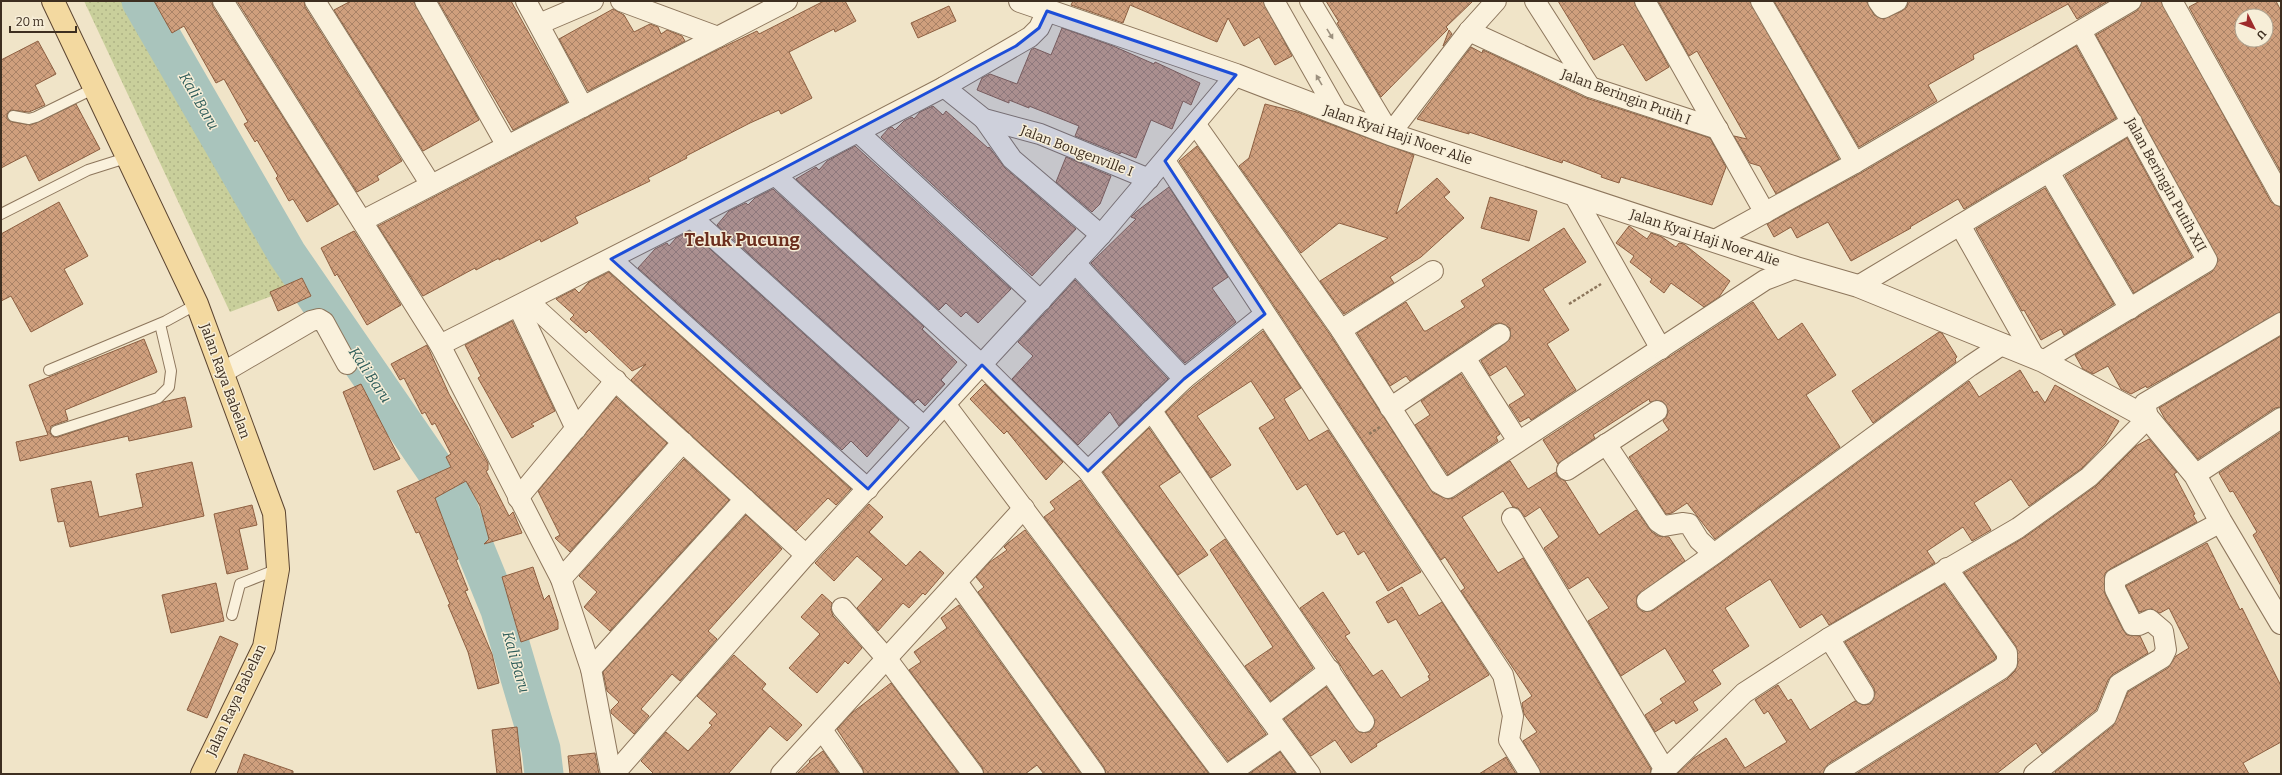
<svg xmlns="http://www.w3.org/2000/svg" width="2282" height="775" viewBox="0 0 2282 775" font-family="Bitter,serif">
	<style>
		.grass { fill: url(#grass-dots) }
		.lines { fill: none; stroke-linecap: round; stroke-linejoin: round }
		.river { stroke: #a9c4bc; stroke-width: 39 }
		.building { fill: url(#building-cross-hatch); stroke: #8d5f41; fill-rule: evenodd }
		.service-casing { stroke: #8d765c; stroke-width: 12 }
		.minor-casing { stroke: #8d765c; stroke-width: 22 }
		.tertiary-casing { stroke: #8d765c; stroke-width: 24 }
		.primary-casing { stroke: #5b4430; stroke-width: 24 }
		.path { stroke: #8d765c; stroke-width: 2.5; stroke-dasharray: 3 2; stroke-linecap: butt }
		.service { stroke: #faf1dc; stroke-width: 10 }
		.minor { stroke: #faf1dc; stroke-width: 20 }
		.tertiary { stroke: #faf1dc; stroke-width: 22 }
		.primary { stroke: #f3d9a0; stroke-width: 22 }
		.oneway { fill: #9c907e }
		.marked { fill: #1d4ed8; fill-opacity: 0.2; stroke: #1d4ed8; stroke-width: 3; stroke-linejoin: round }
		.labels { text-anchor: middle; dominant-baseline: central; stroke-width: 3; stroke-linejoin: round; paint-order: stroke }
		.street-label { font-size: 14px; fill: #3d2e20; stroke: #f7eed8 }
		.water-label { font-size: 15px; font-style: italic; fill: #2f5d5a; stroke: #f7eed8 }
		.district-label { font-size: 18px; font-weight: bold; fill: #6b2e1e; stroke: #f7eed8 }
	</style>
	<defs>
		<pattern id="grass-dots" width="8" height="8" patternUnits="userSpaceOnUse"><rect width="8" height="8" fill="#c9cf9b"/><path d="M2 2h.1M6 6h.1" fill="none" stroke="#aeb285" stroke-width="1.8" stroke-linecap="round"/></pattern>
		<pattern id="building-cross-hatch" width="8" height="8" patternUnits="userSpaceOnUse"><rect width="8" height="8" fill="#cf9f7d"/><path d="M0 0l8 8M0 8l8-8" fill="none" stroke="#a98266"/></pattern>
	</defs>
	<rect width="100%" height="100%" fill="#f0e4c8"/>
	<polygon class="grass" points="84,1 125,1 293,288 230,312"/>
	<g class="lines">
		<polyline class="river" points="141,1 287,254 454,497 500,610 541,749 544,774"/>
	</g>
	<g class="building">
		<polygon points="154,1 212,1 213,7 338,204 307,222 293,199 289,201 276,178 278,176 257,140 255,142 244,124 248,122 224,79 216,83 184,26 172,33"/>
		<polygon points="237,1 304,1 305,7 402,161 377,176 379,180 357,192"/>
		<polygon points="351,1 414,1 479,120 423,151 334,10"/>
		<polygon points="438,1 511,1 567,102 513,130"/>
		<polygon points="824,1 845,1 856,21 835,32 834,29 789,52 812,98 781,114 779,110 750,123 686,156 687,158 648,178 650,181 575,217 578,223 541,242 540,239 499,260 499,258 476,270 475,268 423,296 378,226 711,53 757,31 759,34"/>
		<polygon points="1073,1 1263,1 1292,56 1275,65 1259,37 1244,46 1228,18 1217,42 1130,5 1123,23 1071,5"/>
		<polygon points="1326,1 1473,1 1446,27 1448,29 1381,97 1337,23 1339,22"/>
		<polygon points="1558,1 1634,1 1669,67 1646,81 1623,44 1594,60"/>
		<polygon points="1658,1 1750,1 1839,159 1776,194 1760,166 1750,163 1734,136 1747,139 1697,51 1689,56"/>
		<polygon points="1774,1 1867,1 1874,15 1883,19 1902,11 1907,7 1908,1 2108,1 2077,19 2068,4 1973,55 1974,59 1928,85 1937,101 1859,147"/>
		<polygon points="2142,1 2161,1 2271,202 2281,207 2281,312 2147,388 2146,386 2131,394 2121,389 2108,366 2093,374 2083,369 2075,355 2212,272 2218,260 2096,35 2137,11"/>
		<path d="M2200,1H2276L2281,11V172L2189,7ZM2242,16H2266V40H2242Z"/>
		<polygon points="949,6 956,21 918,38 911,23"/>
		<polygon points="613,9 624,15 634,32 650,24 658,27 661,34 667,30 682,36 685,41 588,91 559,39"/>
		<polygon points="1062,28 1113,46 1154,64 1155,62 1200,83 1191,105 1183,101 1172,129 1151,120 1136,158 1121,152 1120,154 1075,136 1079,126 1029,106 1029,108 1009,100 1009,103 977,90 982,78 990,74 1017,84 1031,50 1034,48 1051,55"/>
		<polygon points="1449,30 1452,34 1443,46"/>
		<polygon points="38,41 56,74 35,85 45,105 29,112 11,110 7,114 7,119 12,122 31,125 76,104 100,149 39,181 26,155 1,168 1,60"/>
		<polygon points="2076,46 2116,118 1964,209 1958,199 1910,227 1911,228 1851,261 1828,222 1797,238 1791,227 1774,237 1767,224 1861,173"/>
		<polygon points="1471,47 1482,53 1483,50 1586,98 1710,138 1726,167 1712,205 1621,177 1619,183 1601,177 1602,175 1563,160 1562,163 1469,132 1469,134 1417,119"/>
		<polygon points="1265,104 1297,112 1414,155 1396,214 1437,178 1450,192 1444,197 1464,218 1421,257 1390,277 1394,283 1344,314 1320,281 1388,238 1339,223 1301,253 1239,166 1249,158"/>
		<polygon points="933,106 943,115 946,111 988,148 989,147 1005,168 1076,229 1032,276 881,137 889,128 892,127 895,130 904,121 912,117 914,119 920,112"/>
		<polygon points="2127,138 2192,257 2134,293 2065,176"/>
		<polygon points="855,146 1011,289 978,323 966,312 961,317 946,303 939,310 796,179 816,167 819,170 827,161"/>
		<polygon points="1197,146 1331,336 1433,493 1448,499 1454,498 1510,461 1528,489 1556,472 1558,477 1565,481 1599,535 1636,510 1652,532 1658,536 1669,537 1685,561 1637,596 1637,607 1643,612 1654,610 1721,563 1969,381 1979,397 2020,370 2034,393 2037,391 2045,403 2055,385 2119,421 2105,444 2082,468 2029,506 2011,479 1974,503 1991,530 1972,541 1963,527 1927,551 1935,563 1829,625 1822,614 1800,628 1770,579 1725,608 1749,646 1712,670 1721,684 1693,702 1698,710 1676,724 1674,720 1655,732 1645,715 1663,703 1660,699 1686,682 1665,648 1621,676 1588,621 1609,608 1588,577 1569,589 1544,548 1559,537 1540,507 1525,517 1518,508 1513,507 1503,491 1462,517 1498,573 1523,558 1651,769 1650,774 1541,774 1523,741 1537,732 1524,714 1522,703 1532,696 1461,591 1465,588 1445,557 1441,560 1179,161"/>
		<polygon points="1066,157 1111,176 1100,204 1092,212 1056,182"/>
		<polygon points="1169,187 1228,277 1212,288 1236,322 1185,363 1091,263 1136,219 1131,217 1137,211"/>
		<polygon points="2045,188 2114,304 2064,335 2061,329 2041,340 2024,310 2022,311 1976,229"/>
		<polygon points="773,189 924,327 922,329 957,362 941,380 945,384 925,406 918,399 914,403 717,225 729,211 746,203 748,205 755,198"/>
		<polygon points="1490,197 1537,211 1529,241 1481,228"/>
		<polygon points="59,202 88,256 64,269 83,304 31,332 11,296 1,301 1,234"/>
		<polygon points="1629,226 1647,239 1651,233 1662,237 1676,247 1679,243 1684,244 1730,281 1719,297 1704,307 1671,283 1664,293 1650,282 1652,279 1630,262 1634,256 1616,243"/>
		<polygon points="1564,228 1586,262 1543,289 1569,330 1547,344 1576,390 1531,420 1529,417 1520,422 1509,405 1525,395 1506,366 1490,376 1481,361 1510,339 1510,328 1500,323 1494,324 1410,381 1406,376 1390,386 1357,333 1406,302 1424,331 1426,331 1465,307 1461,301 1485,286 1482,280"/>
		<polygon points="354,231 401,305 367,325 337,274 335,276 321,248"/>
		<polygon points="690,231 899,420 867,457 851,441 842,450 638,268 655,249 667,243 669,246 676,238"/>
		<polygon points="609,272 851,489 836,505 828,498 796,531 631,380 646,364 632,371 589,330 586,333 570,319 574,315 556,299 575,289 579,293 589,282"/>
		<polygon points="302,278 311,296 278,311 270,292"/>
		<polygon points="1075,280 1168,379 1119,426 1110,412 1078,445 1012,379 1033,356 1018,342"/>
		<polygon points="1753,302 1778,340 1802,323 1836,375 1806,395 1840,447 1715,539 1687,503 1672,513 1666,514 1629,457 1669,430 1663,421 1667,416 1668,410 1662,401 1650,402 1649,399 1593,435 1595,438 1558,464 1543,440"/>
		<polygon points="512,321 555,411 531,424 534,426 512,438 478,378 481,376 465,345"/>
		<polygon points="1263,331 1301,388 1284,399 1309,441 1328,430 1421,572 1388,591 1364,551 1358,555 1344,531 1337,535 1306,484 1297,490 1259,428 1275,418 1251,381 1197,416 1231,465 1211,478 1166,412 1192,388"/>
		<polygon points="1939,332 1942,333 1957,357 1955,359 1956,362 1873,423 1852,391"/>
		<polygon points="2281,336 2281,407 2275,408 2198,459 2165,419 2159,408"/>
		<polygon points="144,339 157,372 65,410 68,420 51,426 50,433 54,437 58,437 163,402 185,397 192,427 129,441 128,436 20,461 16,442 48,435 29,385"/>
		<polygon points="427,345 449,394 488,463 488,470 486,471 509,516 513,512 522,533 484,544 489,539 480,506 466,481 435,498 458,559 456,560 468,590 465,591 492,654 499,683 478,689 468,652 448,605 450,604 419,532 416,533 397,491 451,467 446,457 451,454 435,423 432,425 425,412 422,414 404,378 400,380 391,364"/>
		<polygon points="1461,374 1500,434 1496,437 1498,441 1448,475 1415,425 1430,415 1421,401"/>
		<polygon points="361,384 400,459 374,470 343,392"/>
		<polygon points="985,384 1063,462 1046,480 1007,431 1004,434 970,399"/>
		<polygon points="616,397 667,443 570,552 555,538 560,535 538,491"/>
		<polygon points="1149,428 1180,472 1159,486 1208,555 1178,575 1103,472"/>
		<polygon points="2281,432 2281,586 2253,535 2257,532 2233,491 2230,492 2219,473"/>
		<polygon points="2149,439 2177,472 2174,474 2195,514 2193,515 2197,522 2110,569 2105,573 2105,594 2123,630 2127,635 2140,636 2148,653 2113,674 2108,680 2096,710 2042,753 2036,743 1996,774 1856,774 2007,679 2015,671 2018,663 2016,646 1964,573 2025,537 2096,486 2136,446"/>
		<polygon points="684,459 729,500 610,631 584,607 597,592 579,576"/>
		<polygon points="192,462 204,516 70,547 64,521 58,522 51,489 91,481 99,517 143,507 136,474"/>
		<polygon points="1080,480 1266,734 1228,761 1044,517 1055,509 1050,502"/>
		<polygon points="869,504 883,517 869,532 906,566 920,551 944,573 925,595 923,593 909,608 903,603 878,631 857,608 883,579 857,556 834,581 815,563"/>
		<polygon points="252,505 257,525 239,529 248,569 227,574 214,514"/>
		<polygon points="746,515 782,549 708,631 717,639 680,681 672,674 641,709 649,716 634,734 611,713 611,710 619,702 607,691 603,672"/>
		<polygon points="1025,530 1209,774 1106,774 1104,767 978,592 984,587 976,577 990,562 1007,550 1004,547 1008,543"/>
		<polygon points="1225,539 1313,668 1271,701 1245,666 1273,647 1210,550"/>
		<polygon points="2207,543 2240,610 2242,608 2281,686 2281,742 2243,763 2249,774 2056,774 2055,772 2113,726 2128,692 2168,668 2176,656 2189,648 2169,608 2160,613 2151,609 2139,612 2126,586"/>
		<polygon points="533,567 544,600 549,595 558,622 558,629 521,642 502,577"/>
		<polygon points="216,583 224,621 171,633 162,595"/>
		<polygon points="1944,584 1996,657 1994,660 1828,764 1823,774 1677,774 1694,758 1726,738 1745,768 1787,742 1768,711 1764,714 1755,700 1778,685 1788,701 1791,699 1810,730 1855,701 1864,705 1870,704 1875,694 1874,688 1845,642"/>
		<polygon points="1402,587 1419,616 1442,602 1489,675 1376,744 1377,746 1351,763 1335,740 1311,756 1284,719 1326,687 1359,732 1370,732 1375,722 1339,663 1300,608 1323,592 1350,633 1345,636 1373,676 1382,670 1401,698 1430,680 1428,676 1430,675 1396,619 1388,623 1376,602"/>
		<polygon points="822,594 832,603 831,610 833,616 862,648 848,664 845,661 817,693 789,668 820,634 801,617"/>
		<polygon points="959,605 1081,774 1044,774 1037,765 1025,774 984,774 982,767 909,670 921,662 914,652 947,628 941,618"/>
		<polygon points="220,636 238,644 207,718 187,710"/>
		<polygon points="734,655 766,684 762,689 802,725 787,741 770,726 728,774 654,774 641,761 666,732 688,751 712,725 709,723 717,714 697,696"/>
		<polygon points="891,683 959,774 864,774 862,767 837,729 853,712"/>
		<polygon points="517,727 522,774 497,774 492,730"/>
		<polygon points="823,751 839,774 797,774 810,762 809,761"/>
		<polygon points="1280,752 1296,774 1249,774"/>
		<polygon points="595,753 599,774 570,774 568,756"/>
		<polygon points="244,754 293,771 293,774 237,774"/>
		<polygon points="1506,757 1516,774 1479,774"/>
	</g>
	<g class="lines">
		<defs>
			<g id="service">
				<polyline points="13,116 29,119 36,117 95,88"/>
				<polyline points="1,214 88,170 126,158"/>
				<polyline points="49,370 166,321 197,304"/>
				<polyline points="56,431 158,398 169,387 171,371 160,324"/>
				<polyline points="232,615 240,584 278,569"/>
			</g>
			<g id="minor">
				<polyline points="223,1 440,345 561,579 591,669 611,774"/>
				<polyline points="315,1 431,185"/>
				<polyline points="425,1 507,146"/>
				<polyline points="526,1 583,107"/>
				<polyline points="621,1 718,37"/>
				<polyline points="1274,1 1338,114"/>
				<polyline points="1310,1 1390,134 1469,31 1496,1"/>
				<polyline points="1535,1 1590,87"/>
				<polyline points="1645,1 1765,213"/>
				<polyline points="1761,1 1855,163"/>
				<polyline points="1878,1 1883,8 1897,1"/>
				<polyline points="2172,1 2281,196"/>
				<polyline points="539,24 593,1"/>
				<polyline points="1469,31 1590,87 1718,129"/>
				<polyline points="944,87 984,119 1040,134 1149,179"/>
				<polyline points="984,119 1012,159 1101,235"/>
				<polyline points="1196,125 1341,330 1439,483 1448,488 1765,280 1796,268"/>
				<polyline points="858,132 1041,301"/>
				<polyline points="1165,161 1503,675 1513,716 1509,740 1530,774"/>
				<polyline points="2049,172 2130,309"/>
				<polyline points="775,175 982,365 1088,471 1310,774"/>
				<polyline points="1574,195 1661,349"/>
				<polyline points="692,218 924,427"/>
				<polyline points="362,221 787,1"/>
				<polyline points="1960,225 2035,358"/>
				<polyline points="1715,240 1855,163 2131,1"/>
				<polyline points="611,259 868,489"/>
				<polyline points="1075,263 1184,379"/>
				<polyline points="1858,286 2132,122"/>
				<polyline points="528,301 806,555"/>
				<polyline points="518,306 576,429"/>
				<polyline points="1341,330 1433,271"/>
				<polyline points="440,345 775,175 944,87 1030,37 1039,28 1047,11"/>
				<polyline points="1465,358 1518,441"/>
				<polyline points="2043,361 2206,262 2207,260 2081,31"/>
				<polyline points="222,373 311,321 319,319 324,322 347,364"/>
				<polyline points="945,404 1223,774"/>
				<polyline points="1390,408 1500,334"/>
				<polyline points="1151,410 1364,722"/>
				<polyline points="1606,444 1658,522 1664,526 1682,523 1689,524 1699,540 1714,554"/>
				<polyline points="1567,470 1657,411"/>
				<polyline points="1088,471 1184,379 1265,314"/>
				<polyline points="2195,475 2281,418"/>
				<polyline points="518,498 616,380"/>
				<polyline points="1512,518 1665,770"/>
				<polyline points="561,579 683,442"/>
				<polyline points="957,582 1095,774"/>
				<polyline points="1647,601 1714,554 1970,366 2003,344"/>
				<polyline points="842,608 887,659 973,774"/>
				<polyline points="1829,638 1864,694"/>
				<polyline points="591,669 745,499"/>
				<polyline points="1268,717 1330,670"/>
				<polyline points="822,730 853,774"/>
				<polyline points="614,774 806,555 1101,235 1236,75"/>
				<polyline points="781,774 1024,508"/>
				<polyline points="1229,774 1282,737"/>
				<polyline points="1661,774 1744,693 1829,638 2018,528 2089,477 2148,418 2145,403 2281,323"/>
				<polyline points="1834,774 2001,669 2007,663 2007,653 1947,568"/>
				<polyline points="2034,774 2106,717 2119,684 2162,658 2166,650 2163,631 2150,620 2139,625 2133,625 2115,589 2115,579 2221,522"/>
			</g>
			<polyline id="tertiary" points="1020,1 1236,75 1390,134 1796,268 1858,286 2043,361 2148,418 2195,475 2221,522 2281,623"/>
			<polyline id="primary" points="53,1 197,304 274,513 278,569 264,647 202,774"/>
		</defs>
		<use href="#service" class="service-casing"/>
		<use href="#minor" class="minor-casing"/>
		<use href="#tertiary" class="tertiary-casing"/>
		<use href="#primary" class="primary-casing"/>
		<g class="path">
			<polyline points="1569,304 1601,284"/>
			<polyline points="1369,434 1380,427"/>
		</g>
		<use href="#service" class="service"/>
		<use href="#minor" class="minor"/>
		<use href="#tertiary" class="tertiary"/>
		<use href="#primary" class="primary"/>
	</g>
	<defs><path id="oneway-solid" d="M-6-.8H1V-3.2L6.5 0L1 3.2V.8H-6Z"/></defs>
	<g class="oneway">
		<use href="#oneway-solid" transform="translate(1330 34) rotate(59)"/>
		<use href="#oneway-solid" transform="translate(1319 80) rotate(-120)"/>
	</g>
	<path class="marked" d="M1047,11L1236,75L1165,161L1265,314L1184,379L1088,471L982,365L868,489L611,259L1016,46L1039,28Z"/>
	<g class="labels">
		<g class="street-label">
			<text transform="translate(1626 97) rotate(20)">Jalan Beringin Putih I</text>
			<text transform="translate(1398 135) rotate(19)">Jalan Kyai Haji Noer Alie</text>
			<text transform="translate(1077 151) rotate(21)">Jalan Bougenville I</text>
			<text transform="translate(2166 185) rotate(61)">Jalan Beringin Putih XII</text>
			<text transform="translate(1705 238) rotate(18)">Jalan Kyai Haji Noer Alie</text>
			<text transform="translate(225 381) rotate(70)">Jalan Raya Babelan</text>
			<text transform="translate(236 700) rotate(-65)">Jalan Raya Babelan</text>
		</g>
		<g class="water-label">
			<text transform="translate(199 101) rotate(60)">Kali Baru</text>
			<text transform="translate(370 375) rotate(56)">Kali Baru</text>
			<text transform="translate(516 662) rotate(74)">Kali Baru</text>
		</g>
		<g class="district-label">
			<text x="742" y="240">Teluk Pucung</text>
		</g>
	</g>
	<rect width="2282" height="775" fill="none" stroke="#3d2e20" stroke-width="4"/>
	<g transform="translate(2254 28) rotate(132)"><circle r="19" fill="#f7eed8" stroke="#ada18e"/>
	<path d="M0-3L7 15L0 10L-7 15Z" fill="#9e2a2b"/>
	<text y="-6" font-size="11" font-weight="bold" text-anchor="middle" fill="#3d2e20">U</text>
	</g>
	<path d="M10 26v6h66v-6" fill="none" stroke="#3d2e20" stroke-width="2"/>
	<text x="16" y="26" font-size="12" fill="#3d2e20" stroke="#f7eed8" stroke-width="3" paint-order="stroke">20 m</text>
</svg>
